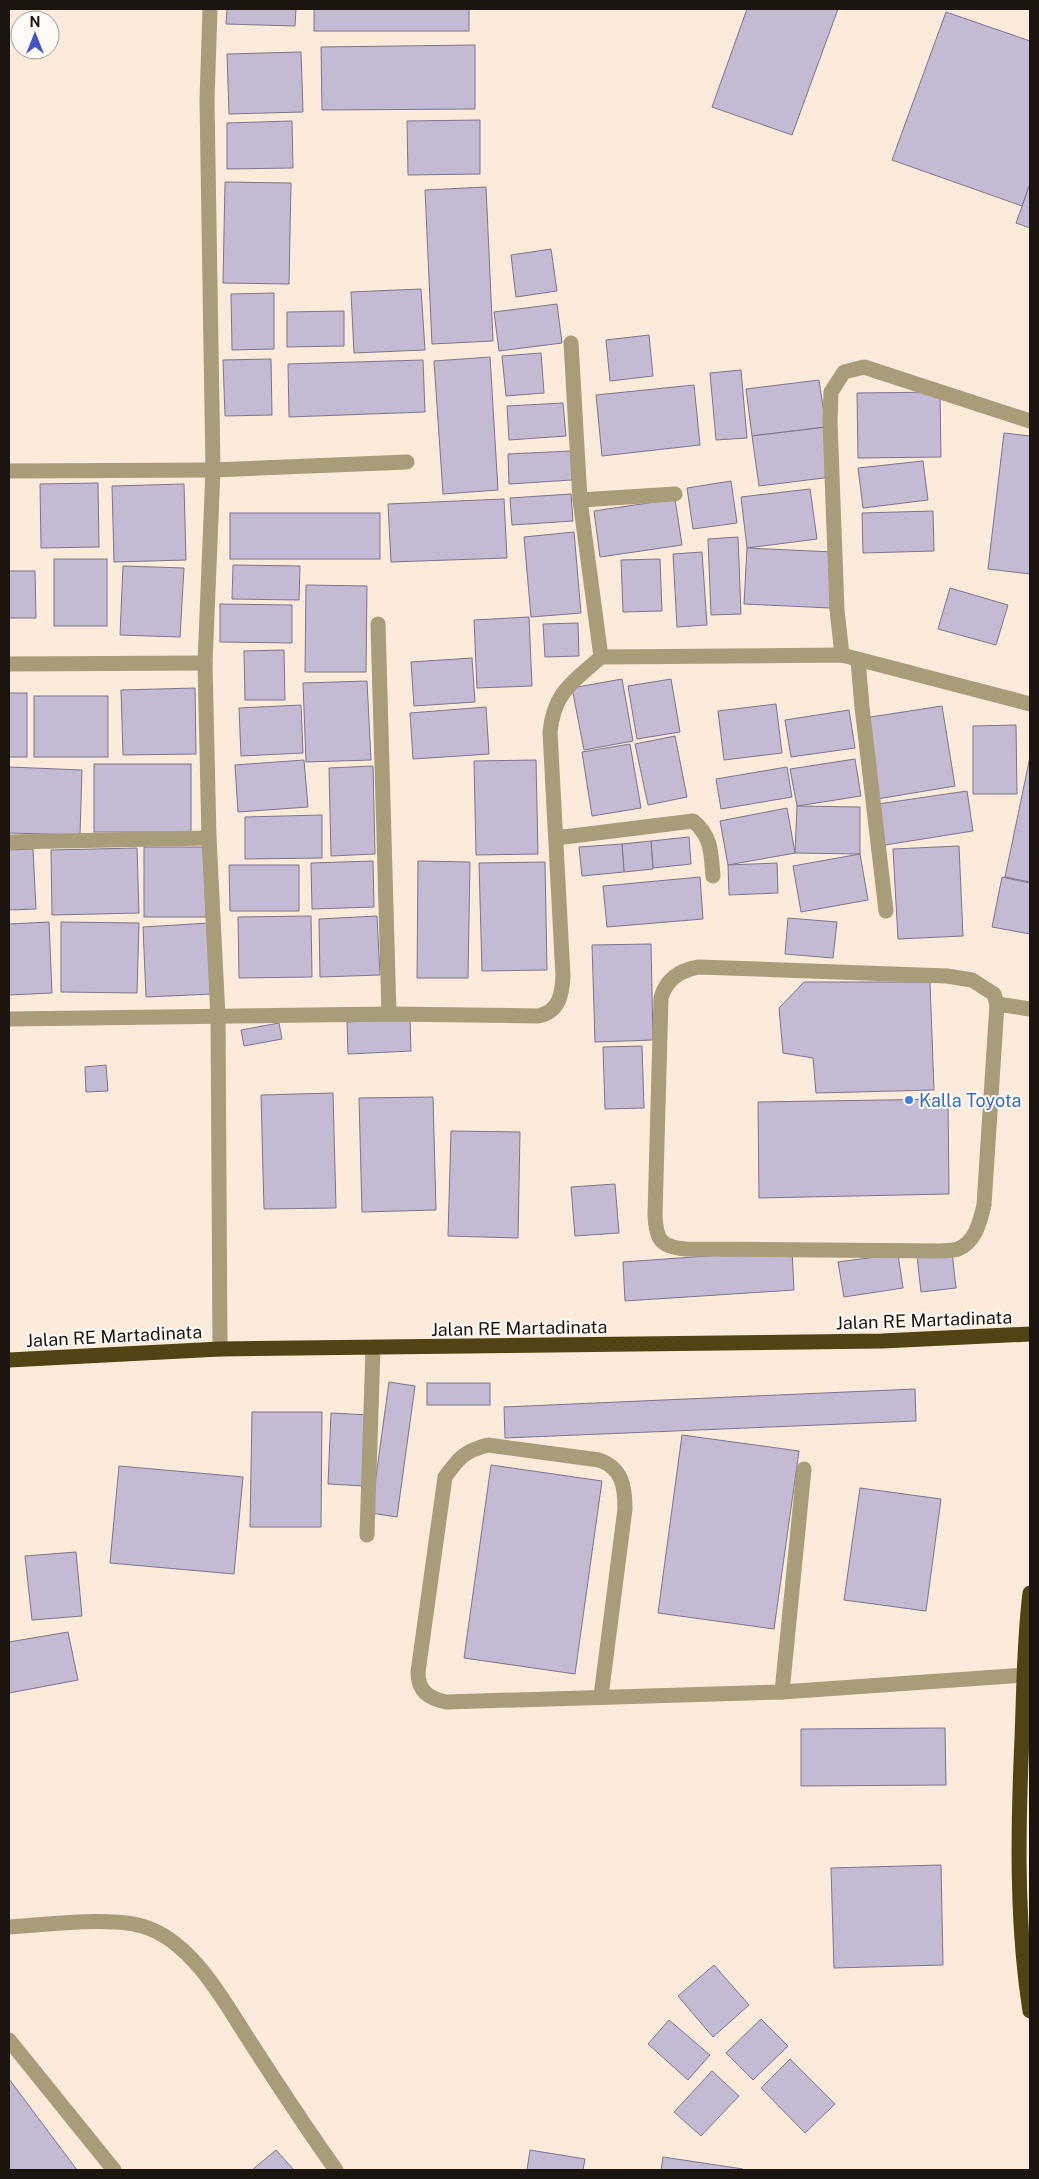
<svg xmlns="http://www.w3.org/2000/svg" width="1039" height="2179" viewBox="0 0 1039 2179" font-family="'Public Sans',sans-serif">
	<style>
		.building { fill: #c3bbd4; stroke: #7d758c }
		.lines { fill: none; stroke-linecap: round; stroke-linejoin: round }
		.lane { stroke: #a89c79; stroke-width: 15 }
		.street { stroke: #a89c79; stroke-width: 15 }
		.highway { stroke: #514313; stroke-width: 15 }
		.shop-dot { fill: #3f7fe0; stroke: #fefaf6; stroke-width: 2 }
		.labels { text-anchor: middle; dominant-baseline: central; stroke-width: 4; stroke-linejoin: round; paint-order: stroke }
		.shop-label { font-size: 18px; fill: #366cbe; stroke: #fefaf6; text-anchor: start }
		.street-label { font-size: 18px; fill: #1c140e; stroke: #fefaf6 }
	</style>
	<rect width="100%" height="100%" fill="#fceada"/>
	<g class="building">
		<polygon points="227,9 296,9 295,26 226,24"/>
		<rect x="314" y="9" width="155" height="22"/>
		<polygon points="747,9 838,9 792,135 712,107"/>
		<polygon points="946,12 1030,41 1030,184 1022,206 892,160"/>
		<polygon points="475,45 475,109 322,110 321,47"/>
		<polygon points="301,52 303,112 229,114 227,54"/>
		<polygon points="480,120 480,174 408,175 407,121"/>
		<polygon points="292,121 293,168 227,169 227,123"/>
		<polygon points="225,182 291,183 289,284 223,283"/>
		<polygon points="1030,184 1030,228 1016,223"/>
		<polygon points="486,187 493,341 432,344 425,190"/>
		<polygon points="551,249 557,291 516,297 511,255"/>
		<polygon points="421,289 425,350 354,353 351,292"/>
		<polygon points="274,293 274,349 232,350 231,294"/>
		<polygon points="557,304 562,343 499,351 494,312"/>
		<polygon points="344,311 344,346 287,347 287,312"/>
		<polygon points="649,335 653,376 610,381 606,340"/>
		<polygon points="541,353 544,393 506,396 502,356"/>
		<polygon points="490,357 498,490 443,494 434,361"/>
		<polygon points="271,359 272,415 225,416 223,360"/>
		<polygon points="423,360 425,412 289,417 288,364"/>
		<polygon points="741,370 747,438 716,440 710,373"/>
		<polygon points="819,380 826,427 752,436 746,389"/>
		<polygon points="694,385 700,445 602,456 596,395"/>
		<polygon points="940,392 941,457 858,458 857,393"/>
		<polygon points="563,403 566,436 509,440 507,406"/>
		<polygon points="826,427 832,477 759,486 752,436"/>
		<polygon points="1004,433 1030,436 1030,574 988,569"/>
		<polygon points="571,451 572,480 509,484 508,454"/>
		<polygon points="923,461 928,500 863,508 858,468"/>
		<polygon points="731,481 737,523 693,529 687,488"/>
		<polygon points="98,483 99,547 41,548 40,484"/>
		<polygon points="184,484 186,560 114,562 112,486"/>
		<polygon points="810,489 817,539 747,548 741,497"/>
		<polygon points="571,494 573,521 512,525 510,498"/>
		<polygon points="504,499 507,558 391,562 388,504"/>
		<polygon points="675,499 682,545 600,557 594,511"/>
		<polygon points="933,511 934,551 863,553 862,513"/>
		<rect x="230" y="513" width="150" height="46"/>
		<polygon points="574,532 581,613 531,617 524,537"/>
		<polygon points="738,537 741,614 711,615 708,539"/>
		<polygon points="747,548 833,552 830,608 744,604"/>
		<polygon points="702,552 707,625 677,627 673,554"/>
		<rect x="54" y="559" width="53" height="67"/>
		<polygon points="660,559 662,611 623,612 621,560"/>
		<polygon points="233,565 300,566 299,600 232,599"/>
		<polygon points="123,566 184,568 180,637 120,635"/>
		<polygon points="9,571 35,571 36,618 9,618"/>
		<polygon points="306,585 367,586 366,672 305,672"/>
		<polygon points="950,588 1008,605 996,645 938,629"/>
		<polygon points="220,604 292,605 292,643 220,642"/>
		<polygon points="529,617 532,686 477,688 474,620"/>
		<polygon points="578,623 579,656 545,657 543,624"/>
		<polygon points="284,650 285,700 245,700 244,651"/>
		<polygon points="472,658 475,702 414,706 411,662"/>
		<polygon points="622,679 633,741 584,750 572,688"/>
		<polygon points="671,679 680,732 637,739 628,686"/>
		<polygon points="367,681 371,760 306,762 303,683"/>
		<polygon points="195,688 196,754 123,755 121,690"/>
		<rect x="9" y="693" width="18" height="64"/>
		<rect x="34" y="696" width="74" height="61"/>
		<polygon points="776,704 782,753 724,760 718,711"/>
		<polygon points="301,705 303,753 241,756 239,708"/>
		<polygon points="942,706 955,786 877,799 864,718"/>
		<polygon points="486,707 489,754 413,759 410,713"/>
		<polygon points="849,710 855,748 791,757 785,720"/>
		<polygon points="1016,725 1017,794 973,794 973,726"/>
		<polygon points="675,736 687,797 648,805 635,744"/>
		<polygon points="630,744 641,808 592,816 582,752"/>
		<polygon points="1030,757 1030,882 1005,877"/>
		<polygon points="855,759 861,796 797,806 790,769"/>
		<polygon points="304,760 308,807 238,812 235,765"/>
		<polygon points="536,760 538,854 476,855 474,761"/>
		<rect x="94" y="764" width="97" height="68"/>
		<polygon points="373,766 375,854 331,856 329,768"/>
		<polygon points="9,767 82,770 80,835 9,833"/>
		<polygon points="787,767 792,797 721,809 716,779"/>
		<polygon points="967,791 973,831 885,845 878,804"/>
		<polygon points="797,806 860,807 860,854 795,853"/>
		<polygon points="787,808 795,853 728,865 720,821"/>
		<polygon points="322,815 322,858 245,859 245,817"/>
		<polygon points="689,837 691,864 653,868 651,841"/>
		<polygon points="651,841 653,869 624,872 622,844"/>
		<polygon points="622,844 624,872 582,876 579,847"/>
		<polygon points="959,846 963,936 898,939 893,849"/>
		<rect x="144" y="847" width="62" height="70"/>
		<polygon points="137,848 139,913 52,915 51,850"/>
		<polygon points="33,849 36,909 9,910 9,850"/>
		<polygon points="860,854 868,900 801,912 793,866"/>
		<polygon points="373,861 374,907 312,909 311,863"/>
		<polygon points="418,861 470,862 468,978 417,978"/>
		<polygon points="545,862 547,970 482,971 479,863"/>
		<polygon points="777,863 778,893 729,895 728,865"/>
		<polygon points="229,865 299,865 299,911 230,911"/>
		<polygon points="700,877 703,919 607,927 603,886"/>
		<polygon points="1002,877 1030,883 1030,934 992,927"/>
		<polygon points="311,916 312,977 239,978 238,917"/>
		<polygon points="377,916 380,975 320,977 319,919"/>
		<polygon points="788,918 837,922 833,958 785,954"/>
		<polygon points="49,922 52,993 9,995 9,924"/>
		<polygon points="61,922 139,923 137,993 61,992"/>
		<polygon points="209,923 212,994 146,997 143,927"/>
		<polygon points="651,944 653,1040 595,1042 592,945"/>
		<polygon points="804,982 930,982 934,1090 816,1093 813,1058 783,1053 779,1008"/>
		<polygon points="410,1019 411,1051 348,1054 347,1022"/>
		<polygon points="279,1023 282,1039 244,1046 241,1030"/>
		<polygon points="642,1046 644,1108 605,1109 603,1047"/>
		<polygon points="106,1065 108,1091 86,1092 85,1067"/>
		<polygon points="333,1093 336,1208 264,1209 261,1095"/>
		<polygon points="433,1097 436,1210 362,1212 359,1098"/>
		<polygon points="948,1099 949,1194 759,1198 758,1102"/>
		<polygon points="451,1131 520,1132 518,1238 448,1236"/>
		<polygon points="615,1184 619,1233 575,1236 571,1187"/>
		<polygon points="792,1250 794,1290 625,1301 623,1262"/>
		<polygon points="952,1252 956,1288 921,1292 917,1256"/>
		<polygon points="898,1254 903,1288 844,1297 838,1262"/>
		<polygon points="389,1382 415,1386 397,1517 371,1513"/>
		<rect x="427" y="1383" width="63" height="22"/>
		<polygon points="915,1389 916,1421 505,1438 504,1407"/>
		<polygon points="252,1412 322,1412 321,1527 250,1527"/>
		<polygon points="331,1413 369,1415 365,1486 328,1484"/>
		<polygon points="682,1435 799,1451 774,1629 658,1613"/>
		<polygon points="491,1465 602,1481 575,1674 464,1658"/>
		<polygon points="119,1466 243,1477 234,1574 110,1563"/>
		<polygon points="860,1488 941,1499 926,1611 844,1600"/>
		<polygon points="76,1552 82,1616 32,1620 25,1556"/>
		<polygon points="68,1632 78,1680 9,1693 9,1642"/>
		<polygon points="945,1728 946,1785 801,1786 801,1729"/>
		<polygon points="941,1865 943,1965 834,1968 831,1868"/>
		<polygon points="714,1965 749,2005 713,2037 678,1996"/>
		<polygon points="761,2019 788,2046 753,2080 726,2053"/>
		<polygon points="669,2020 710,2055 688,2080 648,2044"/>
		<polygon points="790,2059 835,2104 805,2133 761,2088"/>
		<polygon points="712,2071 739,2096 701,2136 674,2112"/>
		<polygon points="9,2079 77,2170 9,2170"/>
		<polygon points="276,2150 294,2170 252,2170"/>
		<polygon points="530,2150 585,2159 583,2170 527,2170"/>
		<polygon points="663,2157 743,2169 743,2170 661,2170"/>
	</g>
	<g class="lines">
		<g class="lane">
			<polyline points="213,470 407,462"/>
			<path d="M699,967L947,976L972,980L994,994L997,1004L984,1205C980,1221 976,1242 958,1249C953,1251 946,1250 941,1251L686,1249C660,1247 656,1239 655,1215L661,998C666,979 680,970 699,967Z"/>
			<polyline points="997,1004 1030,1009"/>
			<polyline points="782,1692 804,1469"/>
			<path d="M601,1696L625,1509C625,1486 622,1468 599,1460L488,1445C464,1451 459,1458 445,1477L418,1672C418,1691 428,1698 446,1702L782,1692L1024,1675"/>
			<path d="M9,1927C45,1925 116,1915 148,1928C197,1946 228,2009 256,2051C282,2091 308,2131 336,2170"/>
			<polyline points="9,2040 114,2170"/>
		</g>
		<g class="street">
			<polyline points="210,9 207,100 213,470 205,663 209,838 218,1017 220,1349"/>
			<polyline points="571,343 580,500"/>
			<polyline points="9,471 213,470"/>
			<polyline points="675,494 580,500 601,657 842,655 1030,704"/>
			<polyline points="378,624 389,1014"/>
			<polyline points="842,655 837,610 830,421 831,392 844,372 864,367 1030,421"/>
			<polyline points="858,660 862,707 886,911"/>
			<polyline points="9,664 205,663"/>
			<path d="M556,838L693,821C712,836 711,854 713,876"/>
			<polyline points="9,842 209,838"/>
			<path d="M9,1019L389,1014L538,1016C559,1012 562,995 563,976L550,732C554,692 573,682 601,657"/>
			<polyline points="367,1535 373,1348"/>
		</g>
		<g class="highway">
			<polyline points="9,1360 220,1349 882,1341 1030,1334"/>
			<path d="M1030,1593C1024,1641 1024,1689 1022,1738C1018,1827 1016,1922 1030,2011"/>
		</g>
	</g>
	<circle class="shop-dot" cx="909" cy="1100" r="5"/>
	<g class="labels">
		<g class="shop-label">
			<text x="919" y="1100">Kalla Toyota</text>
		</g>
		<g class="street-label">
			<text transform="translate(924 1320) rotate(-2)">Jalan RE Martadinata</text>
			<text transform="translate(519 1328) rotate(-1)">Jalan RE Martadinata</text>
			<text transform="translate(114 1336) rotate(-3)">Jalan RE Martadinata</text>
		</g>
	</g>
	<rect width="1039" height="2179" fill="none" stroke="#1c140e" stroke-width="20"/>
	<g transform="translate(35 35)"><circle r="24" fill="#fefaf6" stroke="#a49e99"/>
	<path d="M0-4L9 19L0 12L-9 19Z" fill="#3f55c9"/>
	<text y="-8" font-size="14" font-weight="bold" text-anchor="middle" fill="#1c140e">N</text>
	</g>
</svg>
